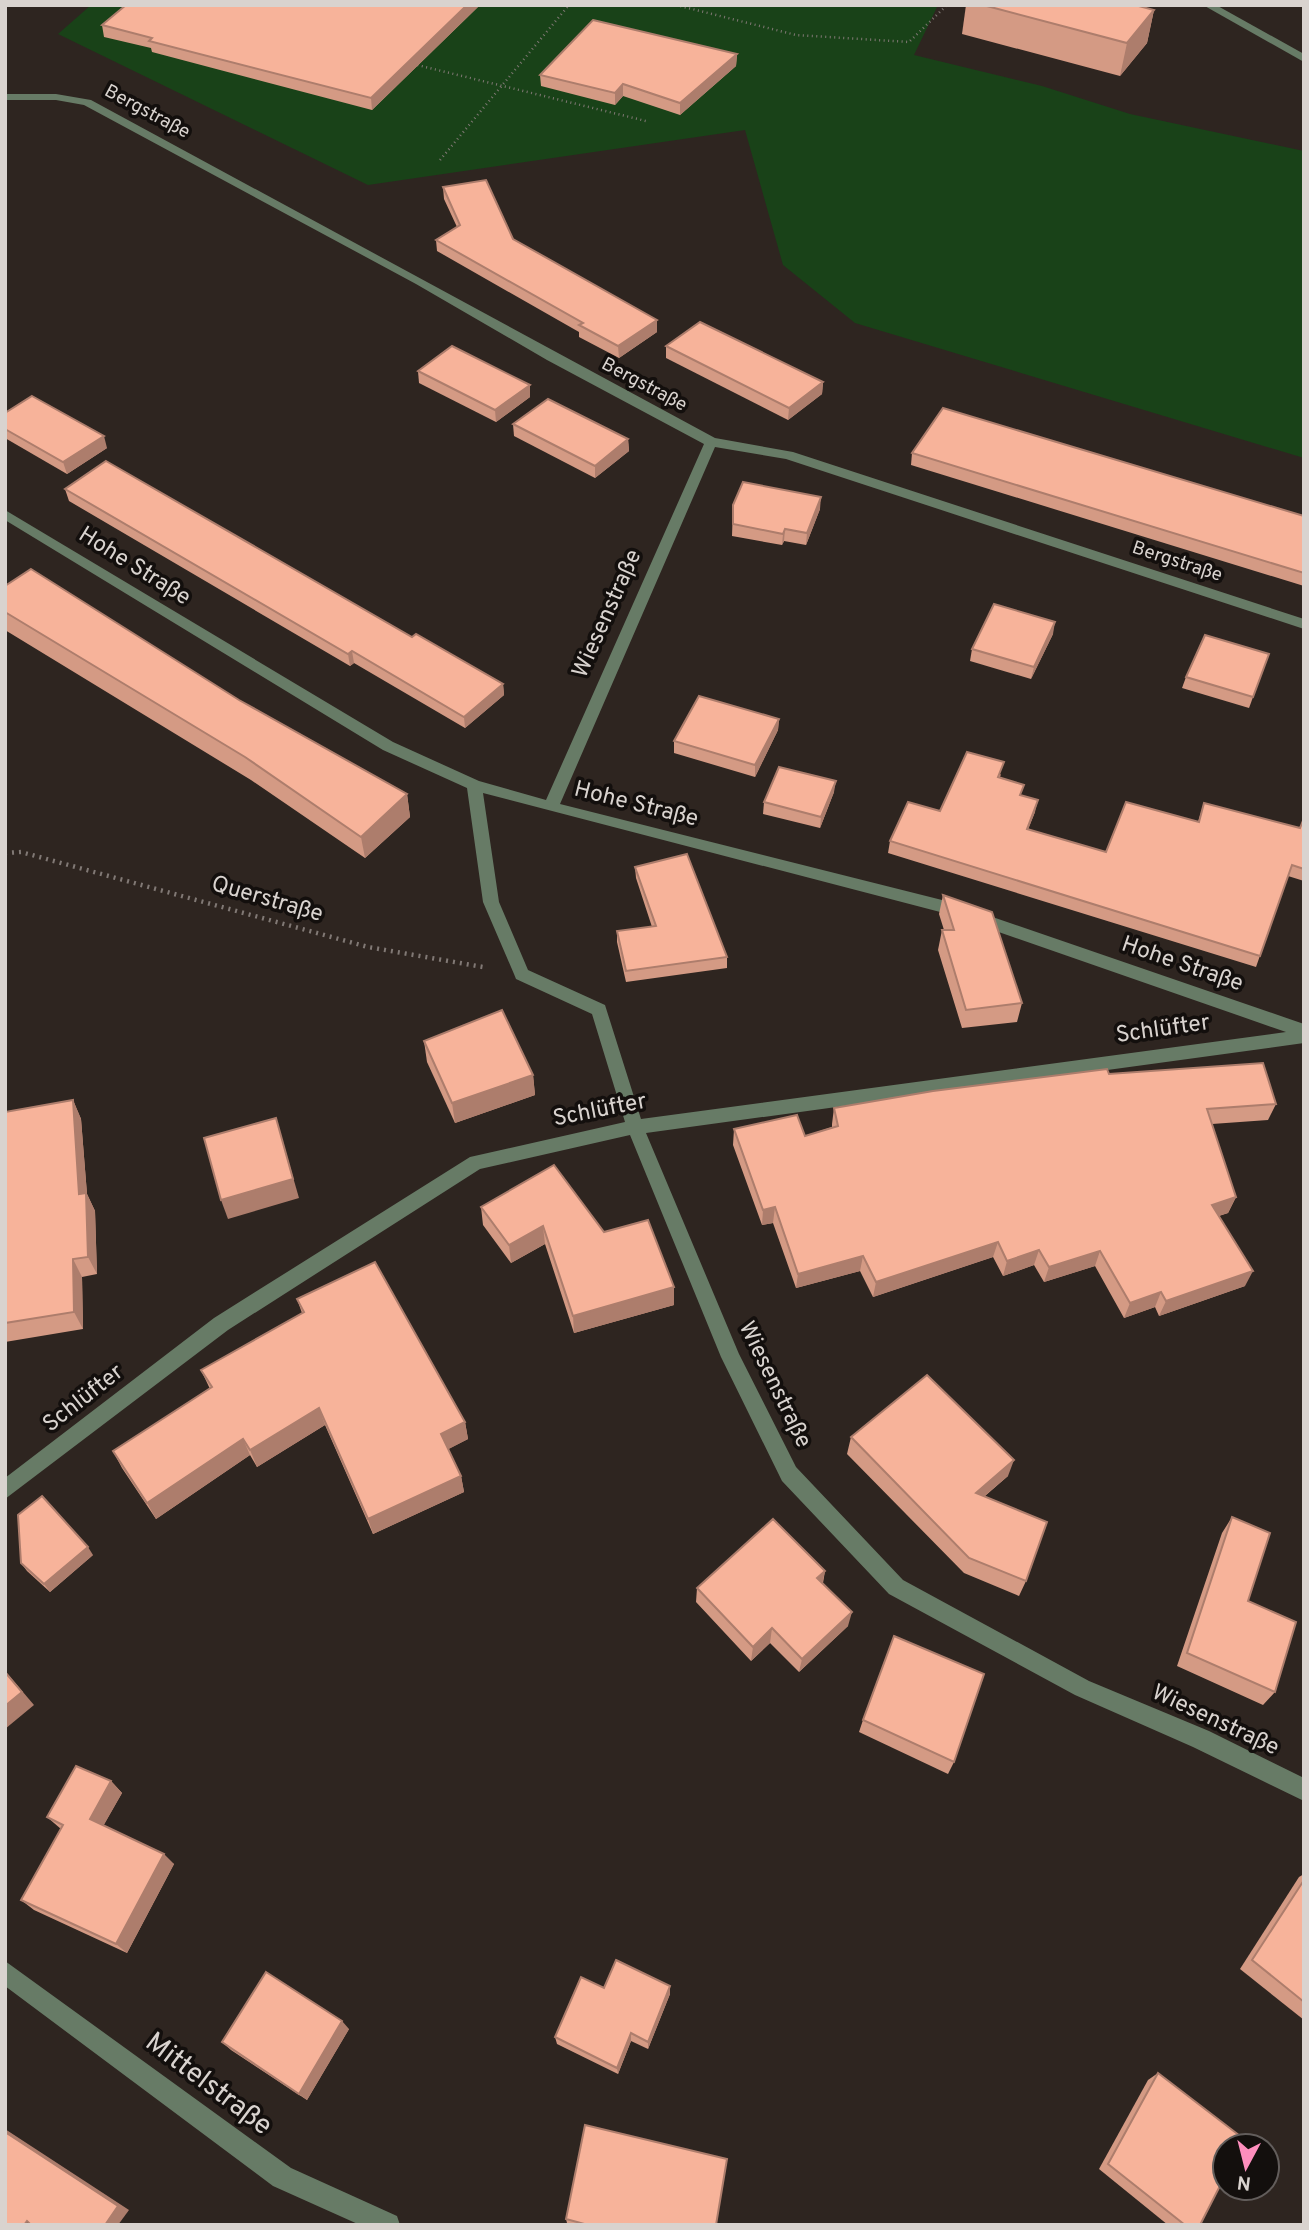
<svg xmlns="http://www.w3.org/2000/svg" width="1309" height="2230" viewBox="0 0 1309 2230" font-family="Overpass,sans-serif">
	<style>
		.green { fill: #194218 }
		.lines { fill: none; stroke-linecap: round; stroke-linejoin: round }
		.path-far1 { stroke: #817975; stroke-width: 2.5; stroke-dasharray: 1 3.5; stroke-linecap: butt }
		.path { stroke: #817975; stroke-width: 4.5; stroke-dasharray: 2 5; stroke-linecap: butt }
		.minor { fill: #677b66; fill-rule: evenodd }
		.wall { fill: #d49a84 }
		.shaded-wall { fill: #ad7d6c }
		.building { fill: #f7b39a; stroke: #ad7d6c; stroke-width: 2 }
		.labels { text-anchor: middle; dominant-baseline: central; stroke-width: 7; stroke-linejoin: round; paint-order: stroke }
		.far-street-label { font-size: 19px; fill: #d9d3cf; stroke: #130f0d }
		.street-label { font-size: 23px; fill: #d9d3cf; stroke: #130f0d }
		.near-street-label { font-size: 28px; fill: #d9d3cf; stroke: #130f0d }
	</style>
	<rect width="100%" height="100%" fill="#2e2520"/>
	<polygon class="green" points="91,5 938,5 914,55 1042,86 1130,114 1304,151 1304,458 855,323 783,265 745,130 368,185 58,34"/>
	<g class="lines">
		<g class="path-far1">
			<polyline points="676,5 796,35 909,42 947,5"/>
			<polyline points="413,64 646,121"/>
			<polyline points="440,160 569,5"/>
		</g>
		<polyline class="path" points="5,853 21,852 368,947 483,967"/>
		<g class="minor">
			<polygon points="1203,5 1216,5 1304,54 1304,62"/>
			<path d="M5,94H56L91,100L715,438L793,452L1304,619V629L786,459L715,447L560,804L946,901L1304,1024V1043L646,1133L739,1354L796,1467L903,1580L1089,1681L1209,1731L1304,1778V1801L1193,1747L1075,1695L889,1594L782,1481L721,1357L630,1135L480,1169L228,1330L5,1499V1478L214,1318L470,1157L625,1122L592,1014L516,979L514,974L483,902L467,788L383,750L5,520V510L393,742L479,781L546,800L704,444L547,360L416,284L84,105L56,100H5ZM483,793L944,913L1286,1032L641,1119L605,1005L528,970L499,902Z"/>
			<polygon points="5,1961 291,2168 397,2216 400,2225 360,2225 273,2186 5,1986"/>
		</g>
	</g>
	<g class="wall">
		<polygon points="126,5 480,5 372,110 152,52 151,48 104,37 102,25"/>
		<polygon points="966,5 1135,5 1154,10 1147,43 1120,76 962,34"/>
		<polygon points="737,54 736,66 680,115 623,96 615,105 541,86 540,75"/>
		<polygon points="443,187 513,239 657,320 657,332 619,358 579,337 579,332 437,251 436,240 457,227 444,199"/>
		<polygon points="666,346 823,382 822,394 788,420 666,358"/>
		<polygon points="418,371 530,397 496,422 419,383"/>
		<polygon points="5,413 107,448 67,474 5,438"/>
		<polygon points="513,424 628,439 629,451 595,478 514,436"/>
		<polygon points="912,453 1304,516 1304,586 911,465"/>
		<polygon points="65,489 412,637 503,684 504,695 465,728 354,663 350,666 69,501"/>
		<polygon points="733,505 820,509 806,545 784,541 782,545 732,536"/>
		<polygon points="5,586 239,700 407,794 410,817 365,858 251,780 5,630"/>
		<polygon points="1053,634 1031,679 970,661 972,649"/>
		<polygon points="1269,654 1249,708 1182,688 1186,677"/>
		<polygon points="779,719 778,730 755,777 674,753 674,741"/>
		<polygon points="1001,774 1000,777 1021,795 1035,812 1028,829 1106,852 1198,822 1204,803 1300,828 1304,818 1304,881 1288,876 1256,967 888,853 890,841"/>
		<polygon points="834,792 820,828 763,814 764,802"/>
		<polygon points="635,867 727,957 727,968 626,982 617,942 617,931 652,927 636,878"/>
		<polygon points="943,895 1022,1003 1017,1022 962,1028 938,950 942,930 944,930 939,914"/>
		<polygon points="424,1041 533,1075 535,1095 455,1123 427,1062"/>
		<polygon points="1109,1074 1276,1104 1268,1120 1212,1124 1236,1197 1228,1213 1219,1216 1245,1286 1159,1316 1155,1307 1124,1318 1095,1266 1044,1282 1034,1265 1003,1276 993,1257 873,1297 860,1271 796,1288 773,1223 762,1225 733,1145 734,1129 805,1136 832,1127 832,1124 834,1108"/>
		<polygon points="73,1100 81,1119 87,1194 95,1211 97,1274 82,1277 83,1329 5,1342 5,1112"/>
		<polygon points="481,1207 604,1232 674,1305 574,1333 545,1244 511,1263 483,1225"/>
		<polygon points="297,1299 465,1422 468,1439 448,1449 461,1476 464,1492 373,1534 325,1425 257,1467 250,1455 156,1519 122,1468 113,1451 210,1389 201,1370 302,1313"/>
		<polygon points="851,1437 1008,1476 985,1496 1026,1581 1019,1596 964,1573 847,1454"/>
		<polygon points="1232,1517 1248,1601 1275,1692 1263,1705 1177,1666 1222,1533"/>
		<polygon points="93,1555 50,1592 27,1571 21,1563"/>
		<polygon points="825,1571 823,1583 848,1626 799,1672 770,1643 751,1661 696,1602 697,1588"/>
		<polygon points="863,1720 954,1762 948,1774 859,1732"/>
		<polygon points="111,1781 122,1793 103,1826 174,1864 127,1953 34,1910 21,1900 61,1829 47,1817"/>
		<polygon points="1304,1874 1304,2020 1240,1969 1299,1877"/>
		<polygon points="604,1988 670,1994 648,2049 631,2041 618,2074 557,2044 555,2037"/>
		<polygon points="349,2029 307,2100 231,2050 222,2042"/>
		<polygon points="1158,2073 1200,2225 1168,2225 1099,2169 1148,2080"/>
		<polygon points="566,2219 716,2225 575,2225 567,2223"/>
	</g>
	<g class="shaded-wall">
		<polygon points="467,5 480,5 372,110 371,98"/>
		<polygon points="1154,10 1147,43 1120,76 1127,43"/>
		<polygon points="737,54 736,66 680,115 680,103"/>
		<polygon points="623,84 623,96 615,105 615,93"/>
		<polygon points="657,320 657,332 619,358 618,346"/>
		<polygon points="823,382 822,394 788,420 789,408"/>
		<polygon points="530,385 530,397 496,422 495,410"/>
		<polygon points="104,436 107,448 67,474 63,462"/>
		<polygon points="628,439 629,451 595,478 595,466"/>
		<polygon points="821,497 820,509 806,545 807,533"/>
		<polygon points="785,529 784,541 782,545 783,534"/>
		<polygon points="1055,622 1053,634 1031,679 1034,667"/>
		<polygon points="352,651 354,663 350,666 348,654"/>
		<polygon points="503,684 504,695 465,728 464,717"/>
		<polygon points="779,719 778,730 755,777 755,765"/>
		<polygon points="836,781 834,792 820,828 821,817"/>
		<polygon points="407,794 410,817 365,858 361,837"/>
		<polygon points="1038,800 1035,812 1024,840 1027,829"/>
		<polygon points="533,1075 535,1095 455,1123 452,1103"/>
		<polygon points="73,1100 81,1119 87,1194 95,1211 97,1274 88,1257 79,1194"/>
		<polygon points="276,1118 299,1198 228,1219 221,1200"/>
		<polygon points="1236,1197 1228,1213 1205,1220 1212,1205"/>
		<polygon points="775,1207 773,1223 762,1225 763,1210"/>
		<polygon points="543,1226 545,1244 511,1263 509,1245"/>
		<polygon points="998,1242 993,1257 873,1297 876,1282"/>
		<polygon points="1039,1250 1034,1265 1003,1276 1007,1261"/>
		<polygon points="1100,1251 1095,1266 1044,1282 1049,1267"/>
		<polygon points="863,1256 860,1271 796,1288 798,1274"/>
		<polygon points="73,1259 82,1277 83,1329 74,1312"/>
		<polygon points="1253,1271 1245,1286 1159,1316 1166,1301"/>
		<polygon points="674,1287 674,1305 574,1333 573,1316"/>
		<polygon points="1161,1292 1155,1307 1124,1318 1130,1303"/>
		<polygon points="319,1408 325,1425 257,1467 250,1450"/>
		<polygon points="465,1422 468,1439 445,1451 441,1434"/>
		<polygon points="243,1439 250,1455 156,1519 147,1503"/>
		<polygon points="1014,1460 1008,1476 970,1508 976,1493"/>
		<polygon points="461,1476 464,1492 373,1534 368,1519"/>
		<polygon points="88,1547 93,1555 50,1592 44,1584"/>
		<polygon points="825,1571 822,1585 817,1578"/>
		<polygon points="852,1612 848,1626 799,1672 802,1659"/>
		<polygon points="772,1628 770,1643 751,1661 753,1647"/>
		<polygon points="5,1671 34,1705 5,1729"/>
		<polygon points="111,1781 122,1793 101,1830 90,1819"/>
		<polygon points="164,1854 174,1864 127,1953 116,1944"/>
		<polygon points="670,1986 670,1994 648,2049 648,2042"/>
		<polygon points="342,2021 349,2029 307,2100 299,2094"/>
		<polygon points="631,2033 631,2041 618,2074 617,2068"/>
		<polygon points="5,2129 129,2210 118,2225 105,2225 5,2132"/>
	</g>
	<g class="building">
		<polygon points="126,5 467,5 371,98 149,41 152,38 102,25"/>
		<polygon points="983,5 1135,5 1154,10 1127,43"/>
		<polygon points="593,20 737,54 680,103 623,84 615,93 540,75"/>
		<polygon points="486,180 513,239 657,320 618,346 579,325 583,323 436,240 460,225 443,187"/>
		<polygon points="700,322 823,382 789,408 666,346"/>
		<polygon points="452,346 530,385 495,410 418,371"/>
		<polygon points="32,396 104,436 63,462 5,429 5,413"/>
		<polygon points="548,399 628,439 595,466 513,424"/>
		<polygon points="943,408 1304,516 1304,573 912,453"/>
		<polygon points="106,461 412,637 416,634 503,684 464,717 352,651 348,654 65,489"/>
		<polygon points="743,482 821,497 807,533 785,529 783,534 733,524 733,505"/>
		<polygon points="31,569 239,700 407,794 361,837 245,757 5,612 5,586"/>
		<polygon points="994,604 1055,622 1034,667 972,649"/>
		<polygon points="1205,635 1269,654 1253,697 1186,677"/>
		<polygon points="699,696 779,719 755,765 674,741"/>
		<polygon points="967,752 1004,762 998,777 1024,785 1020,795 1038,800 1027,829 1106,852 1126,802 1199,822 1204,803 1300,828 1304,818 1304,869 1292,865 1260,956 890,841 908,802 940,811"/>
		<polygon points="779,767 836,781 821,817 764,802"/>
		<polygon points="687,854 727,957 626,971 617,931 656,926 635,867"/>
		<polygon points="943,895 992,912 1022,1003 966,1010 942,930 954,930"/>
		<polygon points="502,1010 533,1075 452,1103 424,1041"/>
		<polygon points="1263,1063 1276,1104 1207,1109 1236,1197 1212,1205 1253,1271 1166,1301 1161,1292 1130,1303 1100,1251 1049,1267 1039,1250 1007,1261 998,1242 876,1282 863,1256 798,1274 775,1207 763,1210 734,1129 797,1115 805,1136 838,1126 834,1108 933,1091 1107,1069 1109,1074"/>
		<polygon points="73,1100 79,1194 86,1193 88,1257 73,1259 74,1312 5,1323 5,1112"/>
		<polygon points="276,1118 293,1179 221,1200 204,1138"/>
		<polygon points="554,1165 604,1232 648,1220 674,1287 573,1316 543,1226 509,1245 481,1207"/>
		<polygon points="375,1262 465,1422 441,1434 461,1476 368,1519 319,1408 250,1450 243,1439 147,1503 113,1451 212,1387 201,1370 304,1312 297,1299"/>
		<polygon points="927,1375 1014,1460 976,1493 1047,1522 1026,1581 969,1558 851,1437"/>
		<polygon points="42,1496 88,1547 44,1584 21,1563 18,1515"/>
		<polygon points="1232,1517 1270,1533 1248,1601 1296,1622 1275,1692 1187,1653"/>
		<polygon points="773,1519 825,1571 817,1578 852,1612 802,1659 772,1628 753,1647 697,1588"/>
		<polygon points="894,1636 984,1674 954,1762 863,1720"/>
		<polygon points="5,1672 22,1692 5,1706"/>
		<polygon points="76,1766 111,1781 90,1819 164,1854 116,1944 21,1900 63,1825 47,1817"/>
		<polygon points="1304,1880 1304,2002 1252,1960"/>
		<polygon points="616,1960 670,1986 648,2042 631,2033 617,2068 555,2037 581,1977 604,1988"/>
		<polygon points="266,1972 342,2021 299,2094 222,2042"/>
		<polygon points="1158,2073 1244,2139 1241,2146 1225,2146 1225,2176 1200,2225 1185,2225 1108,2164"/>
		<polygon points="585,2125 727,2159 716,2225 588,2225 566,2219"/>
		<polygon points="5,2132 118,2206 105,2225 31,2225 27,2221 24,2225 5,2225"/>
	</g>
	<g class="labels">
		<g class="far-street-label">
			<text transform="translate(147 112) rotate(28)">Bergstraße</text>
			<text transform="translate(644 385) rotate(28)">Bergstraße</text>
			<text transform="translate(1177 562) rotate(18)">Bergstraße</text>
		</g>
		<g class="street-label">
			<text transform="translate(134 567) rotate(32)">Hohe Straße</text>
			<text transform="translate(608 614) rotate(-66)">Wiesenstraße</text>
			<text transform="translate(636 805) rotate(14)">Hohe Straße</text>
			<text transform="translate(267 900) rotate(16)">Querstraße</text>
			<text transform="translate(1182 965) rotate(19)">Hohe Straße</text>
			<text transform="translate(1163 1030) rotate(-8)">Schlüfter</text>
			<text transform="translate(600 1111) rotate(-11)">Schlüfter</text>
			<text transform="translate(774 1385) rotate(64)">Wiesenstraße</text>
			<text transform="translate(84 1399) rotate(-38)">Schlüfter</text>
			<text transform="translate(1215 1721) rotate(25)">Wiesenstraße</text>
		</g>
		<g class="near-street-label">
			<text transform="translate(208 2085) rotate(37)">Mittelstraße</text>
		</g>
	</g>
	<rect width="1309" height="2230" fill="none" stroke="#d9d3cf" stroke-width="14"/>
	<g transform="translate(1246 2167) rotate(187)"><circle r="33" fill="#130f0d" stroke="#625d5b" stroke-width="2"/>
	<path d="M0-5L12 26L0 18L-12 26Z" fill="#fe8ebd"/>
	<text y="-10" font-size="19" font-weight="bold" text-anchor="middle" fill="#d9d3cf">N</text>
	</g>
</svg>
